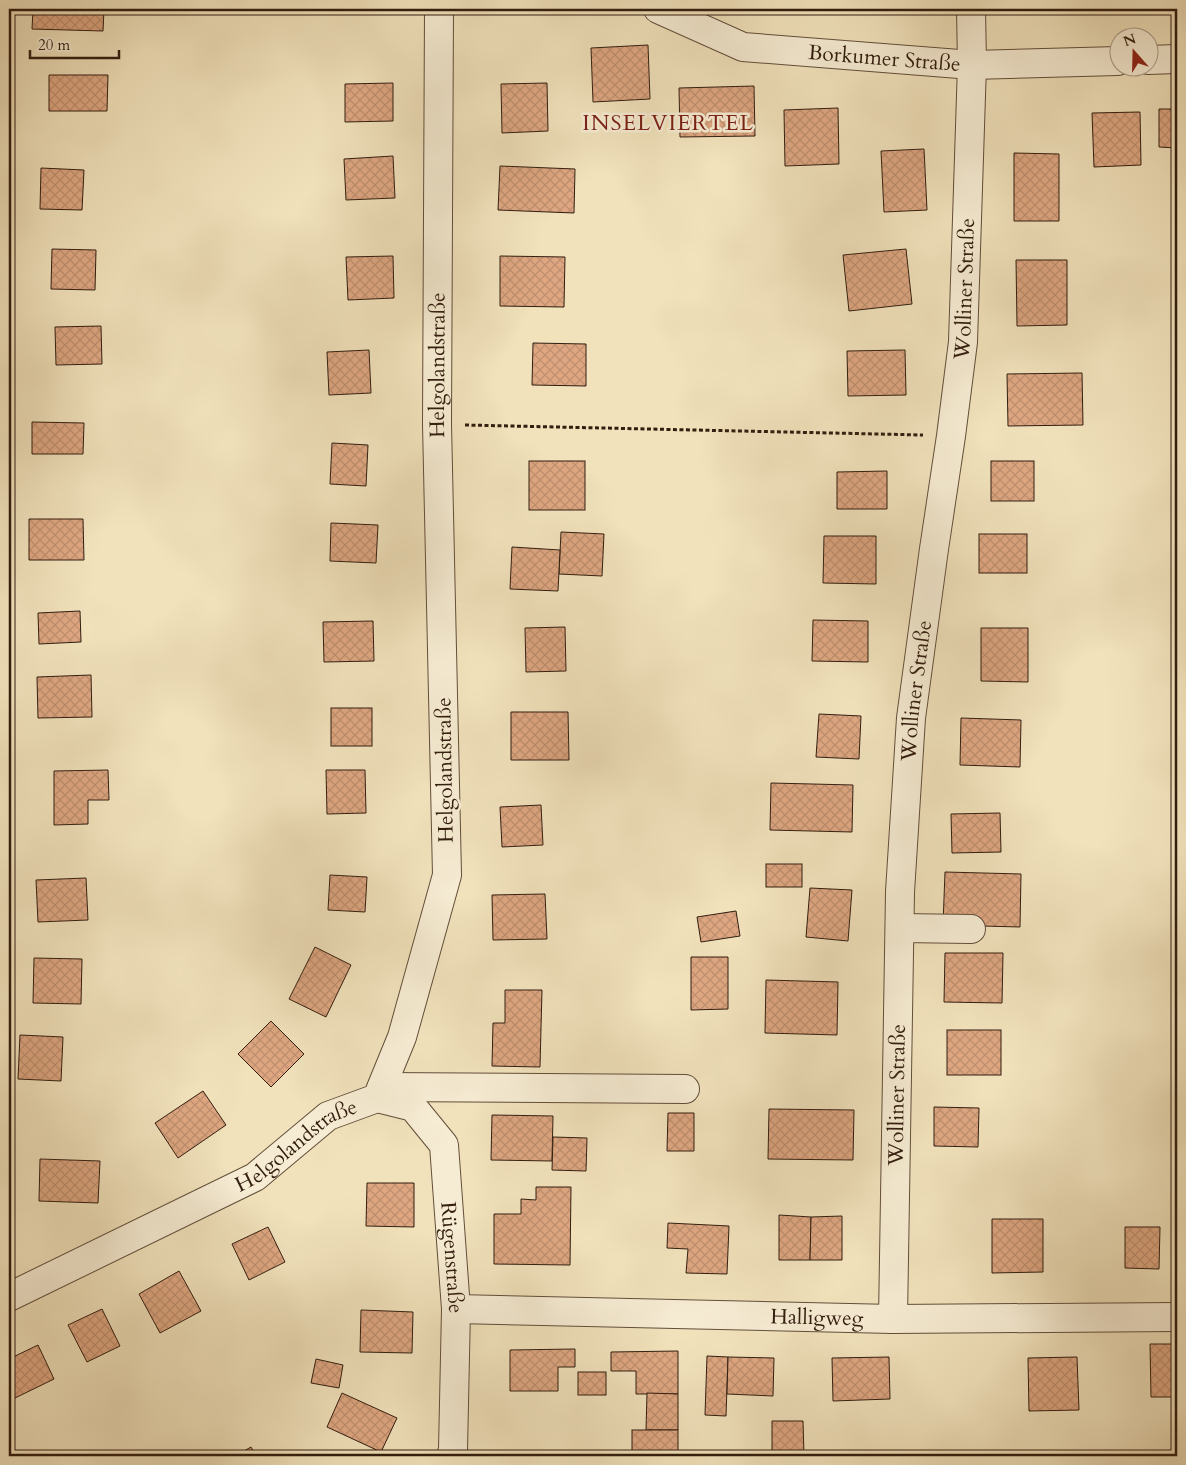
<svg xmlns="http://www.w3.org/2000/svg" width="1186" height="1465" viewBox="0 0 1186 1465" font-family="Cardo,serif">
	<style>
		.building { fill: url(#building-cross-hatch); stroke: #321d0f }
		.lines { fill: none; stroke-linecap: round; stroke-linejoin: round }
		.minor-casing { stroke: #624e3a; stroke-width: 30 }
		.path { stroke: #321d0f; stroke-width: 3; stroke-dasharray: 4 2.5; stroke-linecap: butt }
		.minor { stroke: #f6ecd3; stroke-width: 28 }
		.rail { stroke: #321d0f; stroke-width: 4; stroke-dasharray: 9 9; stroke-linecap: butt }
		.labels { text-anchor: middle; dominant-baseline: central; stroke-width: 5; stroke-linejoin: round; paint-order: stroke }
		.street-label { font-size: 21px; fill: #321d0f; stroke: #f6ecd3 }
		.neighbourhood-label { font-size: 22px; letter-spacing: 1px; fill: #7a1f14; stroke: #f6ecd3 }
	</style>
	<defs>
		<pattern id="building-cross-hatch" width="8" height="8" patternUnits="userSpaceOnUse" patternTransform="scale(1.25)"><rect width="8" height="8" fill="#dea782"/><path d="M0 0l8 8M0 8l8-8" fill="none" stroke="#bf8f6f"/></pattern>
	</defs>
	<rect width="100%" height="100%" fill="#f1e2bc"/>
	<filter id="stains"><feTurbulence type="fractalNoise" baseFrequency=".004" numOctaves="4"/><feColorMatrix values="0 0 0 0 .2 0 0 0 0 .09 0 0 0 0 .02 0 0 0 .5 -.17"/></filter>
	<radialGradient id="worn" r=".72"><stop offset=".6" stop-color="#630" stop-opacity="0"/><stop offset="1" stop-color="#630" stop-opacity=".3"/></radialGradient>
	<g class="building">
		<polygon points="33,9 104,9 103,31 32,29"/>
		<rect x="807" y="9" width="78" height="3"/>
		<polygon points="1029,9 1089,9 1089,11"/>
		<polygon points="648,45 650,99 593,102 591,48"/>
		<polygon points="49,75 108,75 107,111 49,111"/>
		<polygon points="393,83 393,121 345,122 345,84"/>
		<polygon points="547,83 548,131 502,133 501,84"/>
		<polygon points="754,86 755,136 680,137 679,88"/>
		<polygon points="838,108 839,164 785,166 784,110"/>
		<polygon points="1159,109 1177,109 1177,148 1159,147"/>
		<polygon points="1140,112 1141,165 1094,167 1092,113"/>
		<polygon points="924,149 927,210 884,212 881,151"/>
		<polygon points="1014,153 1059,154 1059,221 1014,221"/>
		<polygon points="393,156 395,198 346,200 344,159"/>
		<polygon points="500,166 575,169 574,213 498,210"/>
		<polygon points="41,168 84,170 82,210 40,209"/>
		<polygon points="52,249 96,250 95,290 51,289"/>
		<polygon points="906,249 912,304 849,311 843,255"/>
		<polygon points="393,256 394,298 348,300 346,257"/>
		<polygon points="500,256 565,257 564,307 500,306"/>
		<polygon points="1016,260 1067,260 1067,325 1017,326"/>
		<polygon points="101,326 102,364 56,365 55,327"/>
		<polygon points="533,343 586,344 586,386 532,385"/>
		<polygon points="369,350 371,393 329,395 327,352"/>
		<polygon points="905,350 906,395 848,396 847,351"/>
		<polygon points="1082,373 1083,425 1008,426 1007,374"/>
		<polygon points="32,422 84,423 83,454 32,454"/>
		<polygon points="332,443 368,445 366,486 330,484"/>
		<rect x="529" y="461" width="56" height="49"/>
		<rect x="991" y="461" width="43" height="40"/>
		<polygon points="887,471 887,509 837,509 837,472"/>
		<polygon points="29,519 83,519 84,560 29,560"/>
		<polygon points="331,523 378,525 376,563 330,561"/>
		<polygon points="561,532 604,534 602,576 559,574"/>
		<rect x="979" y="534" width="48" height="39"/>
		<polygon points="824,536 876,536 876,584 823,583"/>
		<polygon points="512,547 560,550 558,591 510,589"/>
		<polygon points="80,611 81,642 39,644 38,613"/>
		<polygon points="813,620 868,621 868,662 812,661"/>
		<polygon points="373,621 374,661 324,662 323,622"/>
		<polygon points="565,627 566,671 526,672 525,628"/>
		<polygon points="981,628 1028,628 1028,682 981,681"/>
		<polygon points="91,675 92,717 38,718 37,677"/>
		<rect x="331" y="708" width="41" height="38"/>
		<polygon points="511,712 568,712 569,760 511,760"/>
		<polygon points="819,714 861,716 859,759 816,757"/>
		<polygon points="961,718 1021,720 1020,767 960,765"/>
		<polygon points="108,770 109,800 88,800 88,824 54,825 54,771"/>
		<polygon points="326,770 365,770 366,813 327,814"/>
		<polygon points="771,783 853,785 852,832 770,830"/>
		<polygon points="541,805 543,845 502,847 500,807"/>
		<polygon points="1000,813 1001,852 952,853 951,814"/>
		<rect x="766" y="864" width="36" height="23"/>
		<polygon points="945,872 1021,874 1020,927 943,925"/>
		<polygon points="330,875 367,877 365,912 328,910"/>
		<polygon points="86,878 88,920 38,922 36,880"/>
		<polygon points="810,888 852,890 848,941 806,937"/>
		<polygon points="545,894 547,939 493,940 492,895"/>
		<polygon points="736,911 740,936 701,942 697,917"/>
		<polygon points="315,947 351,965 326,1017 289,999"/>
		<polygon points="945,953 1003,953 1002,1003 944,1002"/>
		<polygon points="691,957 728,957 728,1009 691,1010"/>
		<polygon points="34,958 82,959 81,1004 33,1003"/>
		<polygon points="766,980 838,982 837,1035 765,1033"/>
		<polygon points="505,990 542,990 540,1067 492,1066 493,1023 505,1023"/>
		<polygon points="271,1021 304,1054 271,1087 238,1054"/>
		<rect x="947" y="1030" width="54" height="45"/>
		<polygon points="20,1035 63,1037 61,1081 18,1079"/>
		<polygon points="203,1091 226,1125 178,1158 155,1123"/>
		<polygon points="934,1107 979,1108 978,1147 934,1146"/>
		<polygon points="769,1109 854,1110 853,1160 768,1159"/>
		<polygon points="668,1113 694,1113 694,1151 667,1151"/>
		<polygon points="492,1115 553,1116 552,1161 491,1160"/>
		<polygon points="553,1137 587,1138 586,1171 552,1170"/>
		<polygon points="40,1159 100,1161 98,1203 39,1201"/>
		<polygon points="367,1183 414,1183 414,1227 366,1226"/>
		<polygon points="536,1187 571,1187 570,1265 494,1264 494,1214 521,1214 521,1199 536,1200"/>
		<polygon points="779,1215 811,1217 810,1260 779,1260"/>
		<polygon points="842,1216 842,1260 810,1260 811,1217"/>
		<polygon points="992,1219 1043,1219 1043,1272 992,1273"/>
		<polygon points="668,1223 729,1226 727,1274 686,1273 688,1249 667,1248"/>
		<polygon points="268,1227 285,1262 249,1280 232,1244"/>
		<polygon points="1125,1227 1160,1227 1159,1269 1125,1268"/>
		<polygon points="179,1271 201,1311 160,1333 139,1294"/>
		<polygon points="102,1309 120,1346 87,1362 68,1325"/>
		<polygon points="361,1310 413,1312 412,1353 360,1352"/>
		<polygon points="1150,1344 1177,1344 1177,1397 1151,1397"/>
		<polygon points="38,1345 54,1379 15,1398 9,1385 9,1359"/>
		<polygon points="575,1349 575,1367 558,1367 558,1391 510,1391 510,1350"/>
		<polygon points="678,1351 678,1394 636,1394 636,1371 611,1371 611,1352"/>
		<polygon points="707,1356 728,1357 726,1416 705,1415"/>
		<polygon points="728,1357 774,1358 773,1396 727,1394"/>
		<polygon points="889,1357 890,1399 833,1401 832,1358"/>
		<polygon points="1077,1357 1079,1410 1029,1411 1028,1358"/>
		<polygon points="316,1359 343,1365 339,1388 311,1383"/>
		<rect x="578" y="1372" width="28" height="23"/>
		<polygon points="342,1393 397,1418 381,1452 327,1427"/>
		<polygon points="647,1393 678,1394 678,1430 646,1430"/>
		<polygon points="772,1421 803,1421 804,1456 772,1456"/>
		<rect x="632" y="1430" width="46" height="26"/>
		<polygon points="251,1447 256,1456 235,1456"/>
	</g>
	<g class="lines">
		<defs>
			<g id="minor">
				<path id="s1" d="M658,9L743,47L972,65L1118,61"/>
				<polyline points="1148,60 1177,59"/>
				<polyline points="900,928 971,929"/>
				<polyline points="382,1087 685,1089"/>
				<path id="s2" d="M377,1098L413,1107L444,1145L456,1309L453,1450L451,1456"/>
				<path id="s3" d="M9,1297L255,1177L328,1116L377,1098L402,1037L447,875L437,424L439,9"/>
				<path id="s4" d="M456,1309L893,1319L1177,1317"/>
				<path id="s5" d="M893,1319L900,892L911,718L934,549L951,436L963,342L972,65L971,9"/>
			</g>
		</defs>
		<use href="#minor" class="minor-casing"/>
		<polyline class="path" points="465,425 923,435"/>
		<use href="#minor" class="minor"/>
		<polyline class="rail" points="1159,1456 1177,1447"/>
	</g>
	<g class="labels">
		<g class="street-label">
			<text stroke="none"><textPath href="#s1" startOffset="235">Borkumer Straße</textPath></text>
			<text stroke="none"><textPath href="#s5" startOffset="1034">Wolliner Straße</textPath></text>
			<text stroke="none"><textPath href="#s3" startOffset="1165">Helgolandstraße</textPath></text>
			<text stroke="none"><textPath href="#s5" startOffset="629">Wolliner Straße</textPath></text>
			<text transform="translate(445 770) rotate(-91)">Helgolandstraße</text>
			<text stroke="none"><textPath href="#s5" startOffset="224">Wolliner Straße</textPath></text>
			<text stroke="none"><textPath href="#s3" startOffset="326">Helgolandstraße</textPath></text>
			<text stroke="none"><textPath href="#s2" startOffset="199">Rügenstraße</textPath></text>
			<text stroke="none"><textPath href="#s4" startOffset="361">Halligweg</textPath></text>
		</g>
		<g class="neighbourhood-label">
			<text x="668" y="123">INSELVIERTEL</text>
		</g>
	</g>
	<rect width="1186" height="1465" fill="none" stroke="#f1e2bc" stroke-width="30"/>
	<rect x="10" y="10" width="1166" height="1445" fill="none" stroke="#321d0f" stroke-width="2.5"/>
	<rect x="15" y="15" width="1156" height="1435" fill="none" stroke="#321d0f"/>
	<g transform="translate(1134 52) rotate(340)"><circle r="24" fill="#f6ecd3" stroke="#a89985"/>
	<path d="M0-4L9 19L0 12L-9 19Z" fill="#8f2418"/>
	<text y="-8" font-size="14" font-weight="bold" text-anchor="middle" fill="#321d0f">N</text>
	</g>
	<path d="M30 50v8h89v-8" fill="none" stroke="#321d0f" stroke-width="2.5"/>
	<text x="38" y="50" font-size="15" fill="#321d0f" stroke="#f6ecd3" stroke-width="4" paint-order="stroke">20 m</text>
	<rect width="100%" height="100%" filter="url(#stains)"/>
	<rect width="100%" height="100%" fill="url(#worn)"/>
</svg>
